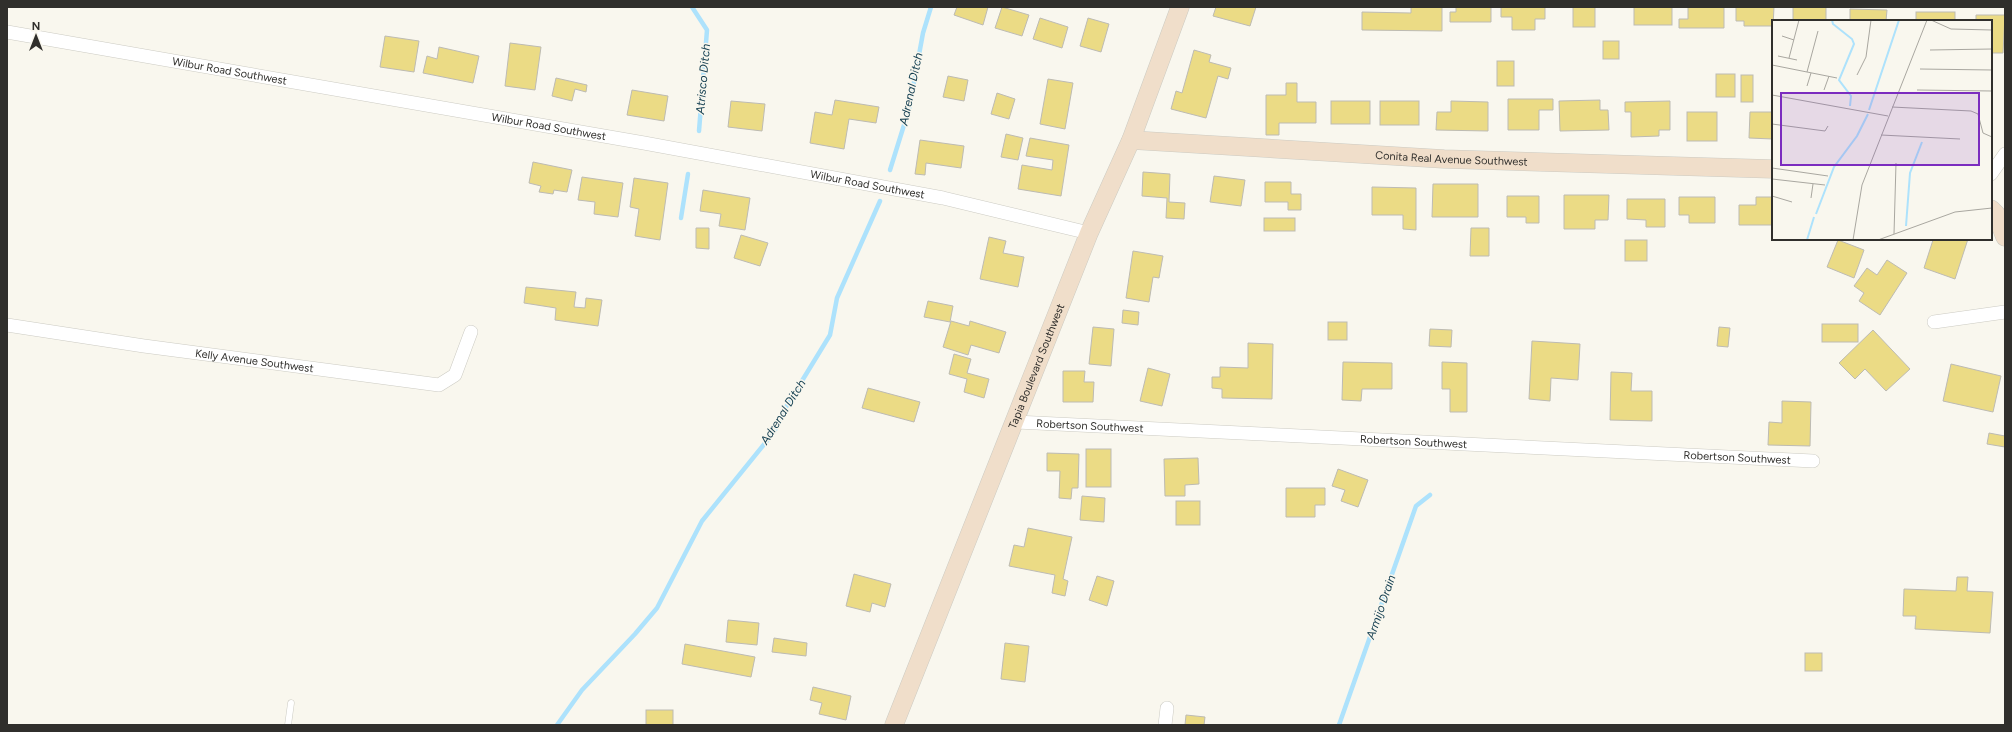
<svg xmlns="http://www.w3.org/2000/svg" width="2012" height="732" viewBox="0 0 2012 732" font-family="Figtree,sans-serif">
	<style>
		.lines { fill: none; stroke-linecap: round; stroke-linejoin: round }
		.stream { stroke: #ade2fc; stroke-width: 4.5 }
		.building { fill: #ebdb85; stroke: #bdbbb3 }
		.lane-casing { stroke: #cccbc3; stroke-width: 7 }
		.street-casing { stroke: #cccbc3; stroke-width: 14 }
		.secondary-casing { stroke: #cccbc3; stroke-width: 19 }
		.lane { stroke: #fff; stroke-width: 6 }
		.street { stroke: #fff; stroke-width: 13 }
		.secondary { stroke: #f0deca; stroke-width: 18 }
		.labels { text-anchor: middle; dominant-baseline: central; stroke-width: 3; stroke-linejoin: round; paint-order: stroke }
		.street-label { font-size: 11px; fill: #302f2c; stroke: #f9f7ee }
		.water-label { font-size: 12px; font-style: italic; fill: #133e50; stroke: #f9f7ee }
		.inset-river { fill: none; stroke: #ade2fc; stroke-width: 2 }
		.inset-road { fill: none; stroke: #a9a7a0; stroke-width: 1 }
		.view { fill: #7b2cbf; fill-opacity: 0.15; stroke: #7b2cbf; stroke-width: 2 }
		.inset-edge { fill: none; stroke: #302f2c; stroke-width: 2 }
	</style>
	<rect width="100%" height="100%" fill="#f9f7ee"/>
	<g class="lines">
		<g class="stream">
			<polyline points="692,7 707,30 699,131"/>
			<polyline points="890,170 909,109 923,33 931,7"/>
			<polyline points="681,218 688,174"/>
			<polyline points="557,725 582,690 635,634 657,608 702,521 774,432 786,407 830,335 837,298 880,201"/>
			<polyline points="1339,725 1416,506 1430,495"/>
		</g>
	</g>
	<g class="building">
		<polygon points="957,7 988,7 983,25 954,15"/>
		<polygon points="1002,7 1029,15 1022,36 995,28"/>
		<polygon points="1216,7 1256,7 1250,26 1213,16"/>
		<polygon points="1411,7 1442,7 1442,31 1362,30 1362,12 1411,13"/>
		<polygon points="1456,7 1491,7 1491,22 1450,22 1450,12 1456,12"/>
		<polygon points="1501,7 1545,7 1545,19 1535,19 1535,30 1512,30 1512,17 1501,17"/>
		<rect x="1573" y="7" width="22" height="20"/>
		<rect x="1634" y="7" width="38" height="18"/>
		<polygon points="1688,7 1724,7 1724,28 1679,28 1679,19 1688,19"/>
		<polygon points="1736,7 1774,7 1773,26 1744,26 1744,21 1736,21"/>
		<rect x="1793" y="7" width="33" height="14"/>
		<polygon points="1850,9 1887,10 1886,21 1850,21"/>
		<rect x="1916" y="12" width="39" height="9"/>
		<polygon points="1976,15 2005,15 2003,53 1991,53 1991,21 1976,21"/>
		<polygon points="1040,18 1068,27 1062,48 1033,39"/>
		<polygon points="1088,18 1109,24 1101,52 1080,46"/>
		<polygon points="385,36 419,41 414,72 380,67"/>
		<rect x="1603" y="41" width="16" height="18"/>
		<polygon points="510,43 541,47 535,90 505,86"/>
		<polygon points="439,47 479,56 473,83 423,73 427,56 437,59"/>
		<polygon points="1194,50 1211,55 1209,62 1231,68 1228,79 1218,76 1206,118 1171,109 1176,91 1182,93"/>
		<rect x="1497" y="61" width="17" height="25"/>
		<rect x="1716" y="74" width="19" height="23"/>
		<rect x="1741" y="75" width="12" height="27"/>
		<polygon points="948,76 968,80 964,101 943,97"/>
		<polygon points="556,78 587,85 586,92 575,89 572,101 552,96"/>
		<polygon points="1048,79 1073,83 1065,129 1040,124"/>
		<polygon points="1286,83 1297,83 1297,102 1316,102 1316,123 1279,123 1279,135 1266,135 1266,95 1286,95"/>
		<polygon points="632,90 668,96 664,121 627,115"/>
		<polygon points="997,93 1015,99 1009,119 991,114"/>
		<polygon points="1508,99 1553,99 1553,110 1539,110 1539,130 1508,130"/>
		<polygon points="835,100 879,107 876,123 849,119 844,149 810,143 815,112 832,115"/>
		<polygon points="1600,100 1600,110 1608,110 1609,130 1560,131 1559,101"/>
		<polygon points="731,101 765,104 762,131 728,127"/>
		<rect x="1331" y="101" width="39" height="23"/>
		<rect x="1380" y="101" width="39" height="24"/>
		<polygon points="1451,101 1488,102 1488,131 1436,130 1437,112 1451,112"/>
		<polygon points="1670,101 1670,130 1659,130 1659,136 1631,137 1631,112 1625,112 1625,102"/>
		<rect x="1687" y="112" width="30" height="29"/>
		<polygon points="1750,112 1773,112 1773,139 1749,138"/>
		<polygon points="1006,134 1023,138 1018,160 1001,157"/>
		<polygon points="1030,138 1069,145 1061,196 1018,189 1022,165 1052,170 1053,160 1026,156"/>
		<polygon points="920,140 964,146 961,168 926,163 925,175 915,174"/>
		<polygon points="533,162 572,170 567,192 554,190 553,194 539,192 541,186 529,183"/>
		<polygon points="1143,172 1170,174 1169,202 1185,203 1184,219 1166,218 1167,198 1142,196"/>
		<polygon points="1214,176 1245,180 1241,206 1210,202"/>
		<polygon points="582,177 623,183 618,217 594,214 595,202 578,200"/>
		<polygon points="634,178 668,183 660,240 635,236 639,209 630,207"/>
		<polygon points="1265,182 1291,182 1291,194 1301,194 1301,210 1288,210 1288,202 1265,202"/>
		<polygon points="1433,184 1478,184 1478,217 1432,217"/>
		<polygon points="1372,187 1416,188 1416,230 1403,229 1403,215 1372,215"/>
		<polygon points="703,190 750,198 745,230 719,226 721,214 700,211"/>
		<polygon points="1564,195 1609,195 1608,220 1595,220 1595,229 1564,229"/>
		<polygon points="1507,196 1539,196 1539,223 1526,223 1526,217 1507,217"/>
		<polygon points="1679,197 1715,197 1715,223 1689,223 1689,215 1679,215"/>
		<polygon points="1756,197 1773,197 1773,225 1739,225 1739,205 1756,205"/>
		<polygon points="1627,199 1665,199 1665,227 1646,227 1646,220 1627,219"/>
		<rect x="1264" y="218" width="31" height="13"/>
		<polygon points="696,228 709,228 709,249 696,248"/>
		<polygon points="1471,228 1489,228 1489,256 1470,256"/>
		<polygon points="741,235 768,243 760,266 734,258"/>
		<polygon points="989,237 1006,241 1003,253 1024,257 1018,287 980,279"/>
		<polygon points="1930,239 1968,239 1955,279 1924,268 1933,240"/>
		<rect x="1625" y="240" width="22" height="21"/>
		<polygon points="1838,240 1864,250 1854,278 1827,267"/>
		<polygon points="1133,251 1163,256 1159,278 1153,277 1149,302 1126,298"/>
		<polygon points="1887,260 1907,273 1880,315 1859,301 1864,293 1854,286 1867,268 1877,275"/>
		<polygon points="526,287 576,292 574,307 585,308 586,298 602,300 598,326 555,320 556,308 524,303"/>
		<polygon points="928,301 953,306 950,322 924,317"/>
		<polygon points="1123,310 1139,312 1138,325 1122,323"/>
		<polygon points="951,321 969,326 970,321 1006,332 999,353 971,345 968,355 943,347"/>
		<rect x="1328" y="322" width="19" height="18"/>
		<rect x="1822" y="324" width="36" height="18"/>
		<polygon points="1093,327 1114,329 1111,366 1089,364"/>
		<polygon points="1719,327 1730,328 1728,347 1717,346"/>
		<polygon points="1430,329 1452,330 1451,347 1429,346"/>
		<polygon points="1873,330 1910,369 1886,391 1865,369 1855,379 1839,363"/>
		<polygon points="1532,341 1580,344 1578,380 1551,378 1550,401 1529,399"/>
		<polygon points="1248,343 1273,344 1272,399 1222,398 1222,389 1212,388 1212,377 1220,377 1220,367 1248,368"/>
		<polygon points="954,354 971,359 967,373 989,379 984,398 964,392 967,379 949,374"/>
		<polygon points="1343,362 1392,363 1392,389 1362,389 1361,401 1342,400"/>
		<polygon points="1442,362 1467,363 1467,412 1450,412 1450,389 1442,389"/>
		<polygon points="1951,364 2001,376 1993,412 1943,401"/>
		<polygon points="1148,368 1170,374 1162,406 1140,401"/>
		<polygon points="1063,371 1085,371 1084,382 1094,382 1093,402 1063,402"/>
		<polygon points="1611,372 1632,373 1631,391 1652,391 1652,421 1610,420"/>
		<polygon points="868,388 920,402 914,422 862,408"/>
		<polygon points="1782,401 1811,402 1810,446 1768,445 1769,422 1782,423"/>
		<polygon points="1989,433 2005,436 2005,447 1987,444"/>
		<rect x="1086" y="449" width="25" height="38"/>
		<polygon points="1047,453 1079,454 1078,488 1072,488 1071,499 1059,498 1060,471 1047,471"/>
		<polygon points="1198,458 1199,484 1185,485 1185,496 1165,496 1164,459"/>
		<polygon points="1338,469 1368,480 1358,507 1341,501 1345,490 1332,486"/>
		<polygon points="1286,488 1325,488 1325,505 1315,505 1315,517 1286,517"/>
		<polygon points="1082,496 1105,498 1104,522 1080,520"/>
		<rect x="1176" y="501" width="24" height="24"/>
		<polygon points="1028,528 1072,537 1063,579 1068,581 1065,596 1052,593 1055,575 1009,566 1014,545 1024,547"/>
		<polygon points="854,574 891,584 885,607 872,603 870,612 846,606"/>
		<polygon points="1097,576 1114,581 1107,606 1089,600"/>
		<polygon points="1957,577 1968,577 1967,591 1993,592 1990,633 1915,629 1916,616 1903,616 1904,589 1956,591"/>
		<polygon points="728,620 759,623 757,645 726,642"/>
		<polygon points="774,638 807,643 806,656 772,652"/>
		<polygon points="1005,643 1029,646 1025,682 1001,679"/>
		<polygon points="685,644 755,657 751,677 682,664"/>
		<rect x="1805" y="653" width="17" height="18"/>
		<polygon points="813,687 851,696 846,720 819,714 822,703 810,700"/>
		<rect x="646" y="710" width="27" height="15"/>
		<polygon points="1186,715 1205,717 1204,725 1185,725"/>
	</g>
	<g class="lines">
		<defs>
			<polyline id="lane" points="288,725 291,703"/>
			<g id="street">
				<path id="s1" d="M7,32L644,143L943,198L1089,233"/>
				<polyline points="1991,174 2005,154"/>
				<polyline points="1934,322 2005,312"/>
				<path id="s2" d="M7,325L144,346L439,385L455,375L471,332"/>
				<path id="s3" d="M1014,422L1813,461"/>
				<polyline points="1165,725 1167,708"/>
			</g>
			<g id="secondary">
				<path id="s4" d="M1131,140L1444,159L1773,169"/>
				<polyline points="1991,209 1996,214 2005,237"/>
				<path id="s5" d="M894,725L1089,233L1131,140L1180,7"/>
			</g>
		</defs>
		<use href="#lane" class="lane-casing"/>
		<use href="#street" class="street-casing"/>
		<use href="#secondary" class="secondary-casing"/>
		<use href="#lane" class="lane"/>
		<use href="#street" class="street"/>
		<use href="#secondary" class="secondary"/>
	</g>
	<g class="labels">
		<g class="street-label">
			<text stroke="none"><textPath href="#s1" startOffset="226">Wilbur Road Southwest</textPath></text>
			<text stroke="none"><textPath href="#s1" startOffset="550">Wilbur Road Southwest</textPath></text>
			<text stroke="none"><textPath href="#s4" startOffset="321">Conita Real Avenue Southwest</textPath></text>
			<text stroke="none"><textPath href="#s1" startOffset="874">Wilbur Road Southwest</textPath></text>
			<text stroke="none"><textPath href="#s2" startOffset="250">Kelly Avenue Southwest</textPath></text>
			<text stroke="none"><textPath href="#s5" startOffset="386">Tapia Boulevard Southwest</textPath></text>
			<text stroke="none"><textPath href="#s3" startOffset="76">Robertson Southwest</textPath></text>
			<text stroke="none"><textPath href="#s3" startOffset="400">Robertson Southwest</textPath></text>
			<text stroke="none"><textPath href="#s3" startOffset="724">Robertson Southwest</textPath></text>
		</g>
		<g class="water-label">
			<text transform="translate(703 79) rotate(-85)">Atrisco Ditch</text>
			<text transform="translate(911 89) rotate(-78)">Adrenal Ditch</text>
			<text transform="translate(783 412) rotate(-58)">Adrenal Ditch</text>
			<text transform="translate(1381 607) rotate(-71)">Armijo Drain</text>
		</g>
	</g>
	<g transform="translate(1772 20)">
		<rect width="220" height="220" fill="#f9f7ee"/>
		<path class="inset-river" d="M60,0L61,4L80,19L82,24L67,60L79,76L78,86M97,90L127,0M44,194L62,147L85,116L96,94M134,206L138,153L150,122M35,220L42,197"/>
		<path class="inset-road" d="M159,0L179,9L220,10M10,16L22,20M158,30L220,29M6,36L25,40M17,38L27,0M0,45L65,58M148,49L220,50M35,52L46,11M85,55L94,37L99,0M35,66L39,53M52,70L57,56M145,70L220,71M0,75L116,96M120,87L199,91L206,94L211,113L220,117M0,104L53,111L56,106M109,115L188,119M0,148L56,156M0,159L53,165M0,176L20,182M39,178L41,164M122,214L124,143M81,220L90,165L155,0M106,220L183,192L220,188"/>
		<path class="view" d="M9,73H207V145H9Z"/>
		<rect width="220" height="220" class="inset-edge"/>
	</g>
	<rect width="2012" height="732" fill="none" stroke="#302f2c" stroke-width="16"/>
	<g transform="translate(36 36)" stroke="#f9f7ee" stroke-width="3" paint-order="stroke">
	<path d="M0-3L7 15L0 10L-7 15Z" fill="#302f2c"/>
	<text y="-6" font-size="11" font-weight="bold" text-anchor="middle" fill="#302f2c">N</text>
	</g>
</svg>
